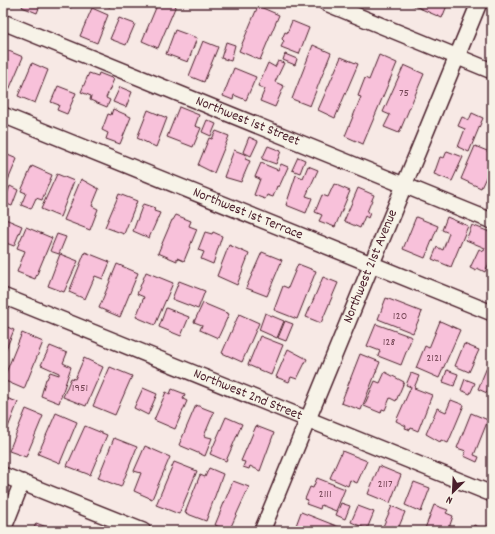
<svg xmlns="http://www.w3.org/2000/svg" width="495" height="534" viewBox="0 0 495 534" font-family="Dekko,sans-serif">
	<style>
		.building { fill: #f8c1da; stroke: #4a1f2b }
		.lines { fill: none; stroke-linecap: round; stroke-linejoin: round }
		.minor-casing { stroke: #4a1f2b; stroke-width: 18 }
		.minor { stroke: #f7f3e8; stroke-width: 15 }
		.labels { text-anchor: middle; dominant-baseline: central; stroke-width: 3; stroke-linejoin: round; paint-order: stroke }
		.number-label { font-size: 12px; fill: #764857 }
		.street-label { font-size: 14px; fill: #4a1f2b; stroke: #f7f3e8 }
	</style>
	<rect width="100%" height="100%" fill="#f7e9e5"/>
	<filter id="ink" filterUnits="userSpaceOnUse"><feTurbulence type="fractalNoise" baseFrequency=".025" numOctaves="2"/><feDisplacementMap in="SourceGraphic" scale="8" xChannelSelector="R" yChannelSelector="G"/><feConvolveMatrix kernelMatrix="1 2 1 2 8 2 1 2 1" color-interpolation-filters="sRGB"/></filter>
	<g filter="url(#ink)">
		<g class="building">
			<polygon points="24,3 41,3 37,13 22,7"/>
			<polygon points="59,3 73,3 71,8"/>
			<polygon points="101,3 111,3 110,7"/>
			<polygon points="158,3 177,3 158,48 142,41"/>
			<polygon points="408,3 448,3 442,18"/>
			<polygon points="258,6 279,15 260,60 239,51"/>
			<polygon points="92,8 108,15 97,43 80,36"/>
			<polygon points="119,18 135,24 126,45 110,39"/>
			<polygon points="292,21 309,28 299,54 281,47 284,41 282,39 285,32 287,33"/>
			<polygon points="175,30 197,38 188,62 166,54"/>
			<polygon points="203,41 218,47 204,82 189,76"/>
			<polygon points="226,42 235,45 231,61 221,58"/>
			<polygon points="313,45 331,53 310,106 292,99"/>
			<polygon points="4,49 23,57 9,90 3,88"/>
			<polygon points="285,54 297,59 295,65 283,60"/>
			<polygon points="379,55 397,63 363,144 345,136 361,97 358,96 365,78 369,80"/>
			<polygon points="341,57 358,64 335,118 318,110"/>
			<polygon points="278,61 284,63 275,82 284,86 275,107 260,101 265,89 258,86 268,63 275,67"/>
			<polygon points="32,63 48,70 35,103 18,96"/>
			<polygon points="404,65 424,74 399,133 384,127 390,115 383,112"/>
			<polygon points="234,68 256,77 246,100 234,95 233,100 223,96"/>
			<polygon points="89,73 98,76 99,73 114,79 106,98 110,100 107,107 90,100 91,96 81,92"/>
			<polygon points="58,86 76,93 67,114 57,110 59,105 51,102"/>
			<polygon points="120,87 132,92 126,107 113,102"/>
			<polygon points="179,107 199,115 195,126 201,128 193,147 167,137"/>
			<polygon points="113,109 131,117 120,144 106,139 108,133 102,130 108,114 111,115"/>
			<polygon points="148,110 167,118 156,147 137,138"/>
			<polygon points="472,113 483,118 469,152 458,147 465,129 458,126 462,117 469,120"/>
			<polygon points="207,120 216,124 211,136 202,132"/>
			<polygon points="216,131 229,136 214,173 198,165 209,138 212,139"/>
			<polygon points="249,137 258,141 251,156 243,152"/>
			<polygon points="268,146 281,151 276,164 262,159"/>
			<polygon points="475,146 492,153 492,164 481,188 461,179"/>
			<polygon points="234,150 247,155 245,159 250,161 241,182 224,177"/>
			<polygon points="447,151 463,157 452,181 434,174 440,157 444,158"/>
			<polygon points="3,153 17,159 6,185 3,184"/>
			<polygon points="298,157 305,160 300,173 292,170"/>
			<polygon points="261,163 278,170 281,164 288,167 279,187 277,186 273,197 267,195 265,199 254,195 260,179 255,177"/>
			<polygon points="32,166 52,175 42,200 36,198 31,209 21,205 26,193 21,191"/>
			<polygon points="308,166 318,170 306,196 312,198 306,213 286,205 296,175 303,178"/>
			<polygon points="57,174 74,181 60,217 41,209"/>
			<polygon points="81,179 99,189 92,206 98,209 90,230 64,220"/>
			<polygon points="334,184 350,191 335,227 319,221 322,215 315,212 322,195 328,197"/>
			<polygon points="10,186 18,190 12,206 4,203"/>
			<polygon points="358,188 374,195 367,212 370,213 368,218 365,216 360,228 344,221"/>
			<polygon points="119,194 137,201 124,234 105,227"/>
			<polygon points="143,204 155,208 154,211 160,213 149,238 133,231"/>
			<polygon points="176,215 191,221 189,226 197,229 184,261 177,258 177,261 158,253 172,220 173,220"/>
			<polygon points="416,217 438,226 425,258 403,249"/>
			<polygon points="447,217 468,226 451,267 432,259 437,247 443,250 449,233 442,230"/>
			<polygon points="3,218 22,226 14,246 6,243 3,249"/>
			<polygon points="472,225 492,233 492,256 485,272 477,268 476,271 470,268 479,249 484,251 485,248 466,240"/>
			<polygon points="26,227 52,238 35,279 17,272 25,251 17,248"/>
			<polygon points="205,232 212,234 213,232 222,236 213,264 201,259 204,252 198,250"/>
			<polygon points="57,234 66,237 59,254 50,251"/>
			<polygon points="229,245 249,254 237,285 217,276"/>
			<polygon points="85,252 110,262 103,279 95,276 85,299 69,292"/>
			<polygon points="262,252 282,260 267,296 246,288"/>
			<polygon points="60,254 78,261 64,292 48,286"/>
			<polygon points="117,264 138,273 120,317 99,308"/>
			<polygon points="298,264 316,271 297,319 274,310 283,286 288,288"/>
			<polygon points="146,272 173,283 155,325 136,317 144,297 137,294"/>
			<polygon points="323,277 338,283 321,323 306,317"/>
			<polygon points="179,281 205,291 198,309 172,299"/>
			<polygon points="386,298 422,312 413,333 378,319"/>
			<polygon points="203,303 229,314 218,338 200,330 202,325 194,322"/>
			<polygon points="166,308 189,317 181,336 159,327"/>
			<polygon points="265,313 284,321 277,338 259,330"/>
			<polygon points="239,314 259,323 242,362 222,353"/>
			<polygon points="285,321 293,324 286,341 278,338"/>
			<polygon points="440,321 460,330 439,378 416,368 425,346 429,348"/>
			<polygon points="376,324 412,337 401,365 378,356 380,351 367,346"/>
			<polygon points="3,325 14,330 3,356"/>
			<polygon points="22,333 43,342 24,389 3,380"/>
			<polygon points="260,336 283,345 271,375 248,365"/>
			<polygon points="464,344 479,350 469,372 455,366"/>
			<polygon points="50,346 67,353 63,363 71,367 59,403 41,396 46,379 47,379 50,372 59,375 59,373 41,365"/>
			<polygon points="288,349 307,359 297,379 291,377 289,382 276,377"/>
			<polygon points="360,354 380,362 361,410 341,403"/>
			<polygon points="492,355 492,381 487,393 478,389"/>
			<polygon points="84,358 103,367 86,406 63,397 71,378 75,379"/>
			<polygon points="110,367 132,376 115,415 93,406"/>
			<polygon points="447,370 458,374 454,386 443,382"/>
			<polygon points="385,372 404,382 396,401 390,398 385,410 382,409 381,413 364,406 375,381 380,383"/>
			<polygon points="411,373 419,376 414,388 432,395 418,431 411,428 410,430 408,429 405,428 406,426 396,421 411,387 406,385"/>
			<polygon points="465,379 475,383 470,394 461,390"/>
			<polygon points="143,388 157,394 148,415 134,408"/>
			<polygon points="172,389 185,394 183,399 187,401 175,429 154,420 166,392 170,394"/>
			<polygon points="3,397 18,402 3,440"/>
			<polygon points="451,400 464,405 448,443 441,440 440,442 426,434 437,408 446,412"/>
			<polygon points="196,405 214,412 204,436 212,438 205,456 179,445"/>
			<polygon points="26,409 43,416 26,457 9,451"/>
			<polygon points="56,413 77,422 60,463 38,454"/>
			<polygon points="471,413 488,420 474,455 479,457 477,462 464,456 466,451 457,448"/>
			<polygon points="226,417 242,424 226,461 210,454"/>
			<polygon points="85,426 107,435 90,475 67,466"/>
			<polygon points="256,426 274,433 260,471 250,466 249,469 243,467 245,462 241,461"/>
			<polygon points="114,438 137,447 121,487 98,478"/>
			<polygon points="145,446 170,457 152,499 134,491 141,473 134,471"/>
			<polygon points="342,451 367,461 357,483 350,480 348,486 330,478"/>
			<polygon points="174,462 197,471 179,514 156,505"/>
			<polygon points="379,466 401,475 390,503 368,494"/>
			<polygon points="209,468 223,474 206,521 185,513 200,475 205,477"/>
			<polygon points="317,478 345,489 336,511 321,505 320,509 306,504 308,500 305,499 310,487 313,488"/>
			<polygon points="233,481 249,487 229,531 215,525"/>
			<polygon points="414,482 430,488 421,512 405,505"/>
			<polygon points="341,503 350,506 345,519 336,515"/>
			<polygon points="434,505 448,510 446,513 453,516 448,531 424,531"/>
			<polygon points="358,506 374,512 367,529 351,522"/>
			<polygon points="392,506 405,512 398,529 392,526 390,531 381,531"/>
			<polygon points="301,512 339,527 337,531 294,531"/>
			<polygon points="490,521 492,522 492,531 486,531"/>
			<polygon points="36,523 52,529 52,531 33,531"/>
			<polygon points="474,525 483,529 482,531 471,531"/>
		</g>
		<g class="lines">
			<defs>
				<g id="minor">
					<polyline points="326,3 492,71"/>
					<path id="s1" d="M3,22L492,221"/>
					<path id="s2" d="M3,115L492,313"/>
					<path id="s3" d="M3,296L492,494"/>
					<polyline points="3,475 143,531"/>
					<polyline points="3,530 22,482"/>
					<path id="s4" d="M262,531L479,3"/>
				</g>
			</defs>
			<use href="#minor" class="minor-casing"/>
			<use href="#minor" class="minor"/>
		</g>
	</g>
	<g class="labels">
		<g class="number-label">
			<text x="404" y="93">75</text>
			<text x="400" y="316">120</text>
			<text x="389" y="342">128</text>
			<text x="434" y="358">2121</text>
			<text x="80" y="388">1951</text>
			<text x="385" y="484">2117</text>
			<text x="325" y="494">2111</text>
		</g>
		<g class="street-label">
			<text stroke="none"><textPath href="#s1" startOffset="264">Northwest 1st Street</textPath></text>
			<text stroke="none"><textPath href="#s2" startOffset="264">Northwest 1st Terrace</textPath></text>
			<text stroke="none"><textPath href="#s4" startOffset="286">Northwest 21st Avenue</textPath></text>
			<text stroke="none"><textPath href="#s3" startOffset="264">Northwest 2nd Street</textPath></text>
		</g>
	</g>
	<rect width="495" height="534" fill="none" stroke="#f7f3e8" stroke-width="16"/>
	<rect x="8" y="8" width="479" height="518" fill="none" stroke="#4a1f2b" stroke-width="1.5" filter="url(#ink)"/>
	<g transform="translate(453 492) rotate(204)" stroke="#f7f3e8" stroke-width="3" paint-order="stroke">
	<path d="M0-3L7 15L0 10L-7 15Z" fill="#4a1f2b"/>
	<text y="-6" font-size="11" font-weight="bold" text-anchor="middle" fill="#4a1f2b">N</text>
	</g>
</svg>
